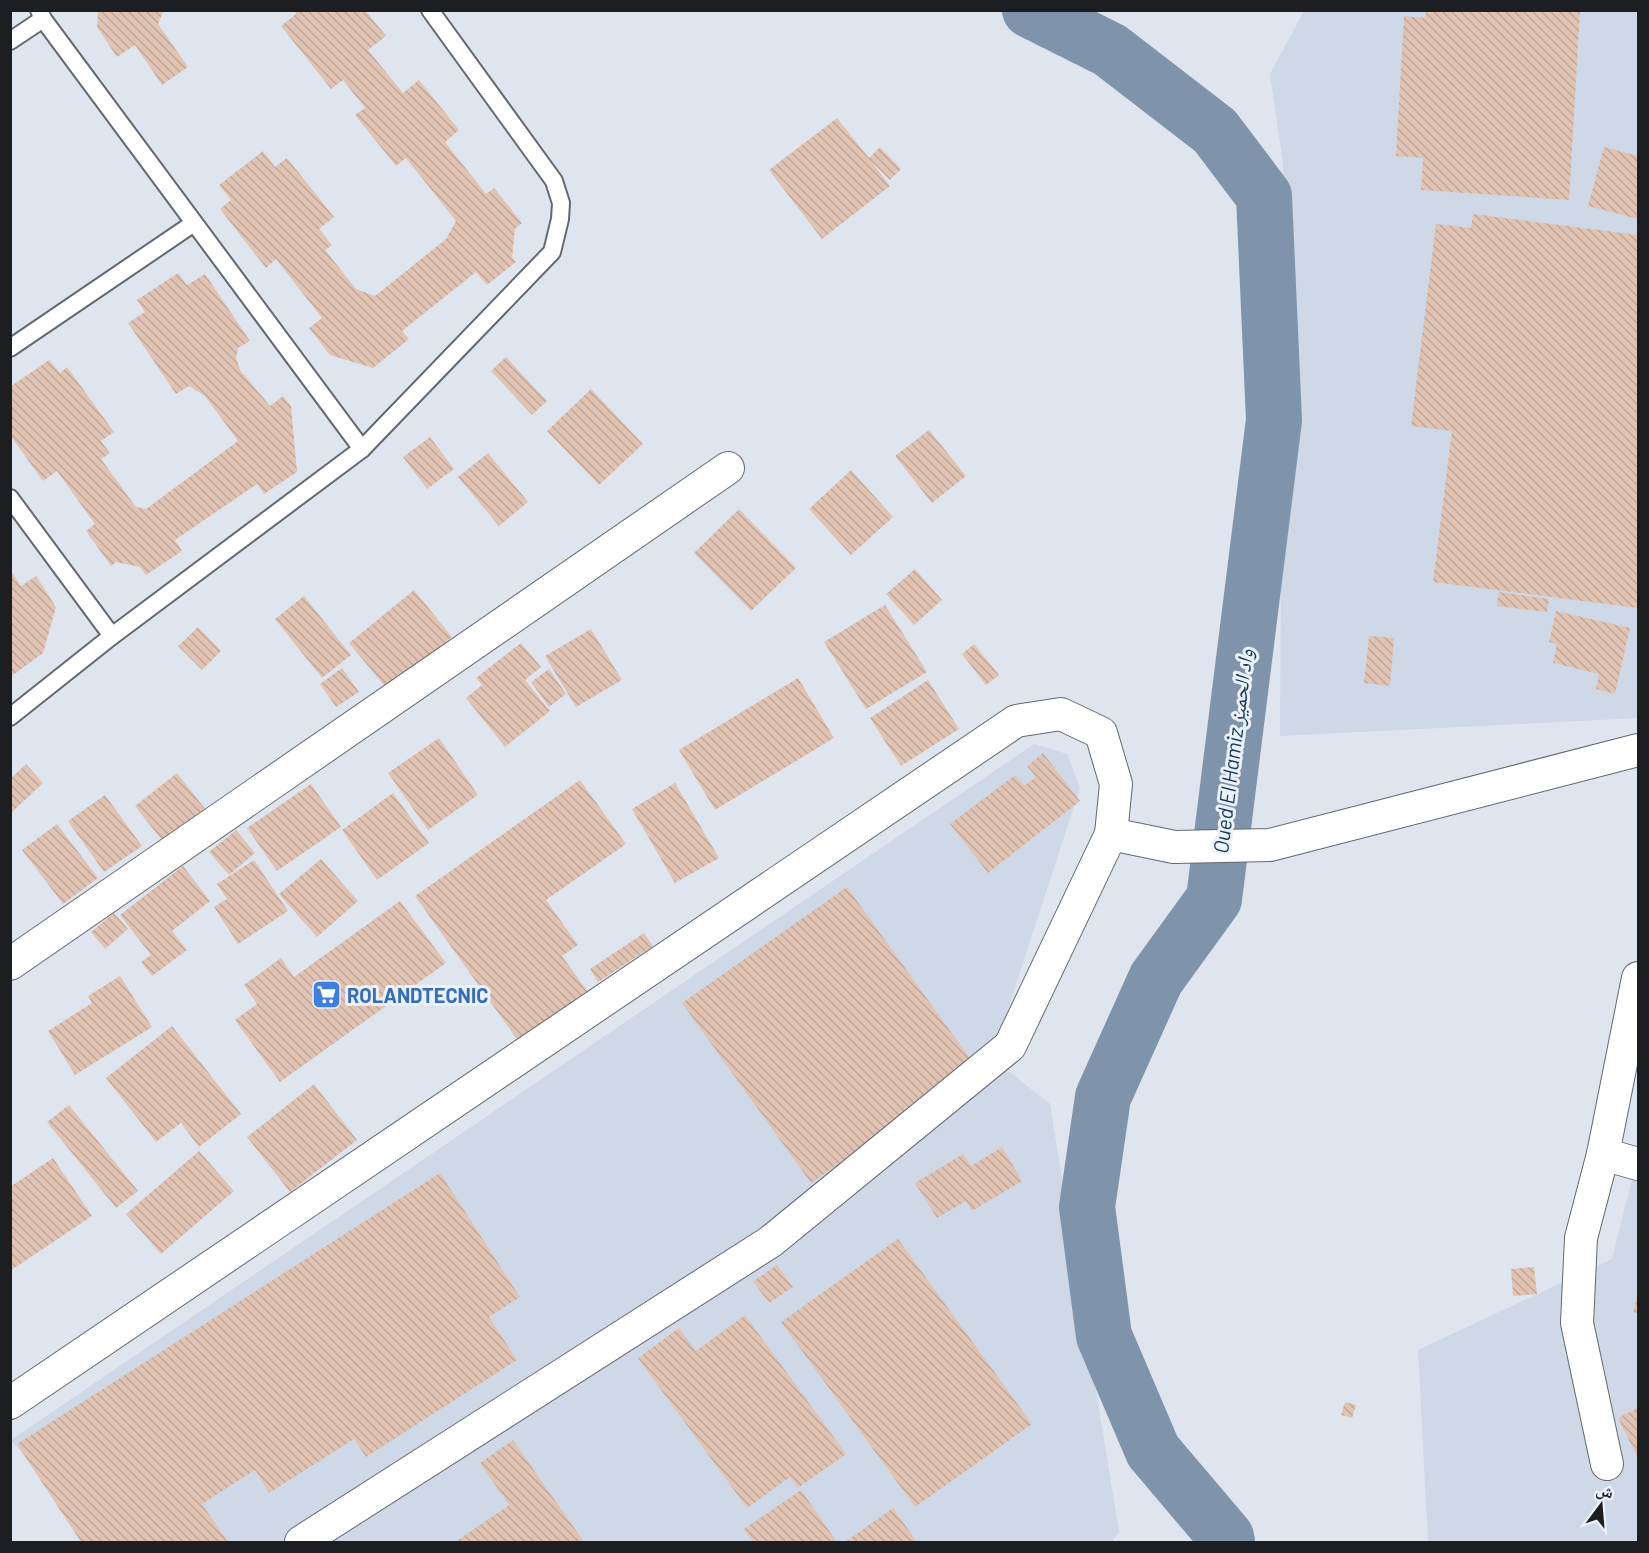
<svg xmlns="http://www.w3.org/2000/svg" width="1649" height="1553" viewBox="0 0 1649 1553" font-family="Barlow,'Noto Naskh Arabic',sans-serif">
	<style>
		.built { fill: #cfd8e7 }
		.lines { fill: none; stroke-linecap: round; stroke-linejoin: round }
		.river { stroke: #7f94aa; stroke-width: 56 }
		.building { fill: url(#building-back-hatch) }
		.service-casing { stroke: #636870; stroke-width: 20 }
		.minor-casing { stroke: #636870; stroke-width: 34 }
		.service { stroke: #fff; stroke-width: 16 }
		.minor { stroke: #fff; stroke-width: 32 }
		.labels { text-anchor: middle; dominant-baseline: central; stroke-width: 6; stroke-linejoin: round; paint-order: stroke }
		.shop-label { font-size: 20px; font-weight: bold; fill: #366cbe; stroke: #ecf2fb; text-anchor: start }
		.water-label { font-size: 21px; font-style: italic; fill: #163a5a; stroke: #ecf2fb }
	</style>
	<defs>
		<pattern id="building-back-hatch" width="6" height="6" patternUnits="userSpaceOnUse" patternTransform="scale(1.5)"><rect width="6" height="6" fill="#e1c3b4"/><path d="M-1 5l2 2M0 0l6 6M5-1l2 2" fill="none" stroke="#c0a79a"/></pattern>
	</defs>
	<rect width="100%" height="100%" fill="#dfe5ee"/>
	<g class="built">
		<polygon points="1304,11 1638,11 1638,718 1280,736 1283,163 1270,74"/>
		<polygon points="1034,744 1067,754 1080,788 992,1058 1050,1104 1119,1532 1112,1542 98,1542 11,1440"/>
		<polygon points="1638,1156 1638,1542 1428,1542 1418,1350 1612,1259"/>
	</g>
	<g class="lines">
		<polyline class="river" points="1030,10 1110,50 1215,131 1264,196 1274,420 1214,899 1156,979 1103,1097 1087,1207 1104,1336 1153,1451 1226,1537 1227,1542"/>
	</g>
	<g class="building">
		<polygon points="98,10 164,10 158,24 188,67 162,85 135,45 117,57 97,27"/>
		<polygon points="295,10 365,10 386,36 368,50 403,93 419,80 459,130 445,142 486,194 494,188 522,223 515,229 512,257 516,262 487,285 476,272 402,331 409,339 373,368 330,355 309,328 322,318 276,259 266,268 220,209 231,200 219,185 263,151 275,167 287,158 334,217 319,229 332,245 325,250 356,289 375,296 446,239 456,221 406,158 396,166 355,115 365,108 343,80 331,89 281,26 296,14"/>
		<polygon points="1426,10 1580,10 1569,200 1421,190 1423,158 1396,156 1404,16 1425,18"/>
		<polygon points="837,118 869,158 880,147 901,169 890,180 871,161 890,186 822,239 769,170"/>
		<polygon points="1604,147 1638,156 1638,219 1588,206"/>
		<polygon points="1473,214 1638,235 1638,608 1433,582 1452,431 1411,426 1436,224 1471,228"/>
		<polygon points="178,273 187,285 205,274 250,341 238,348 236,358 240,370 270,406 283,396 291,406 297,472 264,494 257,484 175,540 182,551 146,575 140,567 116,562 111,566 86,531 95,524 57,471 43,481 10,435 10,387 49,360 60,373 67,367 114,432 101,441 110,453 101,459 136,507 146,509 238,441 205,396 189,386 176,394 128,323 145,312 137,300"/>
		<polygon points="506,357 547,401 532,415 491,371"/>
		<polygon points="591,389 643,444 599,485 547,431"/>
		<polygon points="929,430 966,476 932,503 895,456"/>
		<polygon points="430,437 454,469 427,489 403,457"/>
		<polygon points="488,453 528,502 499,526 458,477"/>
		<polygon points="851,470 893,517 851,555 809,509"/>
		<polygon points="739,509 796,568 751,611 694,553"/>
		<polygon points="915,569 942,600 914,625 886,594"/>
		<polygon points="10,570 21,586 36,576 56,607 43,653 13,675 10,671"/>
		<polygon points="414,590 452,637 387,689 349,643"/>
		<polygon points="1499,592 1549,599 1547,612 1497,606"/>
		<polygon points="304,596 351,655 322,678 275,619"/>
		<polygon points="885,605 927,672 866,709 824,642"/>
		<polygon points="1556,611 1630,628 1615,694 1596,689 1599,674 1553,663 1557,644 1549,642"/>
		<polygon points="198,627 221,651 202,670 178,646"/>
		<polygon points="591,629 622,680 576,707 545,656"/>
		<polygon points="1369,636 1394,638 1390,686 1364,683"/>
		<polygon points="521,643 541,667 525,680 550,711 505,747 466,698 482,685 476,678"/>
		<polygon points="974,644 999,675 986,685 962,654"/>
		<polygon points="342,668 359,692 336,707 320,684"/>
		<polygon points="549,669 566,694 549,707 531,682"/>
		<polygon points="798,678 834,738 715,810 679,750"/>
		<polygon points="928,680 959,729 901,766 870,718"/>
		<polygon points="439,738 478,795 428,830 388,773"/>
		<polygon points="1043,753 1080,801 988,873 950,824 1015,775 1024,786 1036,777 1027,766"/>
		<polygon points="26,764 43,783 10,814 10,779"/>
		<polygon points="177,773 210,815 168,848 135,806"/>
		<polygon points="580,780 626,844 546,900 578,945 562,956 588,992 519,1042 415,896"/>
		<polygon points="675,783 719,858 675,883 632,809"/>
		<polygon points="311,784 341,827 277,871 247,828"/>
		<polygon points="393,793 429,843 377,880 342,830"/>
		<polygon points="105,795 142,846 104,872 68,821"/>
		<polygon points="57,824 98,878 63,904 22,850"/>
		<polygon points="236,830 255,853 229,875 209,852"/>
		<polygon points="321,859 358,901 317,937 279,894"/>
		<polygon points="254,860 288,911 238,944 214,907 227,899 217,884"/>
		<polygon points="183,866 210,901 172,931 187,950 152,976 141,962 151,955 120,915"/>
		<polygon points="847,887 976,1067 811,1183 682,1003"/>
		<polygon points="400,901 446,963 280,1082 235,1020 257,1004 244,985 281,958 294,977"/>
		<polygon points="114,913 128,929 105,949 91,932"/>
		<polygon points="644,933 653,946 598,982 590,969"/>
		<polygon points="120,976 152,1027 75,1075 48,1031 92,1003 88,996"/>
		<polygon points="172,1026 241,1114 199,1147 181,1123 156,1142 106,1078"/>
		<polygon points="314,1084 357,1140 290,1192 247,1137"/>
		<polygon points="69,1105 138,1191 116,1208 47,1122"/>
		<polygon points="1002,1147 1022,1181 972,1211 966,1201 937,1218 915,1183 963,1154 971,1166"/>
		<polygon points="199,1151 234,1191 161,1254 126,1214"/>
		<polygon points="53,1158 92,1216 10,1271 10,1187"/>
		<polygon points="440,1173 520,1297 489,1317 517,1360 366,1457 354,1439 269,1493 255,1470 202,1504 228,1542 81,1542 17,1444"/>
		<polygon points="898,1239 1032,1424 915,1507 781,1322"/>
		<polygon points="777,1265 793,1287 769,1303 753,1281"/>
		<polygon points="1534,1267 1537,1294 1513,1296 1511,1269"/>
		<polygon points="1638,1294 1638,1313 1633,1312"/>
		<polygon points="745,1315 846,1454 798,1488 790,1477 747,1508 638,1358 679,1328 696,1351"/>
		<polygon points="1345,1402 1356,1405 1352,1418 1341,1415"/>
		<polygon points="1638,1408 1638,1458 1618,1418"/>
		<polygon points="513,1440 584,1542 455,1542 509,1505 480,1463"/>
		<polygon points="801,1490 837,1542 753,1542 744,1529"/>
		<polygon points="893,1508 917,1542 845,1542"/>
	</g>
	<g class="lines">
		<defs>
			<g id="service">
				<polyline points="39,10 43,19 362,449"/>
				<polyline points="10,41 43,19"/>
				<polyline points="10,348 194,223"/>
				<polyline points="10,498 112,636"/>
				<polyline points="10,717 112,636 362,449 552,252 560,219 561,203 554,181 430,10"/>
			</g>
			<g id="minor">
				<polyline points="10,964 728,468"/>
				<polyline points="1603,1154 1638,1164"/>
				<polyline points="10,1403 1016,721 1061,714 1101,733 1116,784 1111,834 1174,847 1270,845 1638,750"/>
				<polyline points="1607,1464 1577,1323 1581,1238 1603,1154 1638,978"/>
				<polyline points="301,1542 770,1242 1010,1046 1111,834"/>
			</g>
		</defs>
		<use href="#service" class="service-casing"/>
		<use href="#minor" class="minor-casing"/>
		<use href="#service" class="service"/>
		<use href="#minor" class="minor"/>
	</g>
	<defs>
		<symbol id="supermarket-square" viewBox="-11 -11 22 22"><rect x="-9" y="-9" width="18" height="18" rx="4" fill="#3f7fe0" stroke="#ecf2fb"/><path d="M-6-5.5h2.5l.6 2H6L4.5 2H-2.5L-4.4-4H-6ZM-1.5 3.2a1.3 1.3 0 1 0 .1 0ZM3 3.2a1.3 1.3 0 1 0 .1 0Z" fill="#fff"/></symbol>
	</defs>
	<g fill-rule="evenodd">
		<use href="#supermarket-square" x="310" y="978" width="33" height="33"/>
	</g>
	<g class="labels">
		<g class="shop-label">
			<text x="347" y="995">ROLANDTECNIC</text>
		</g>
		<g class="water-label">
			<text transform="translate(1232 751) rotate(-83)">Oued El Hamiz واد الحميز</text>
		</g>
	</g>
	<rect width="1649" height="1553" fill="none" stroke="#1c1e21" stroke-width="24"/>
	<g transform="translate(1601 1505) rotate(16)" stroke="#ecf2fb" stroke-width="4.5" paint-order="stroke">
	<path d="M0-4.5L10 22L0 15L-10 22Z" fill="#1c1e21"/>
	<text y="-9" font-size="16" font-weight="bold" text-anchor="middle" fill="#1c1e21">ش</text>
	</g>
</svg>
